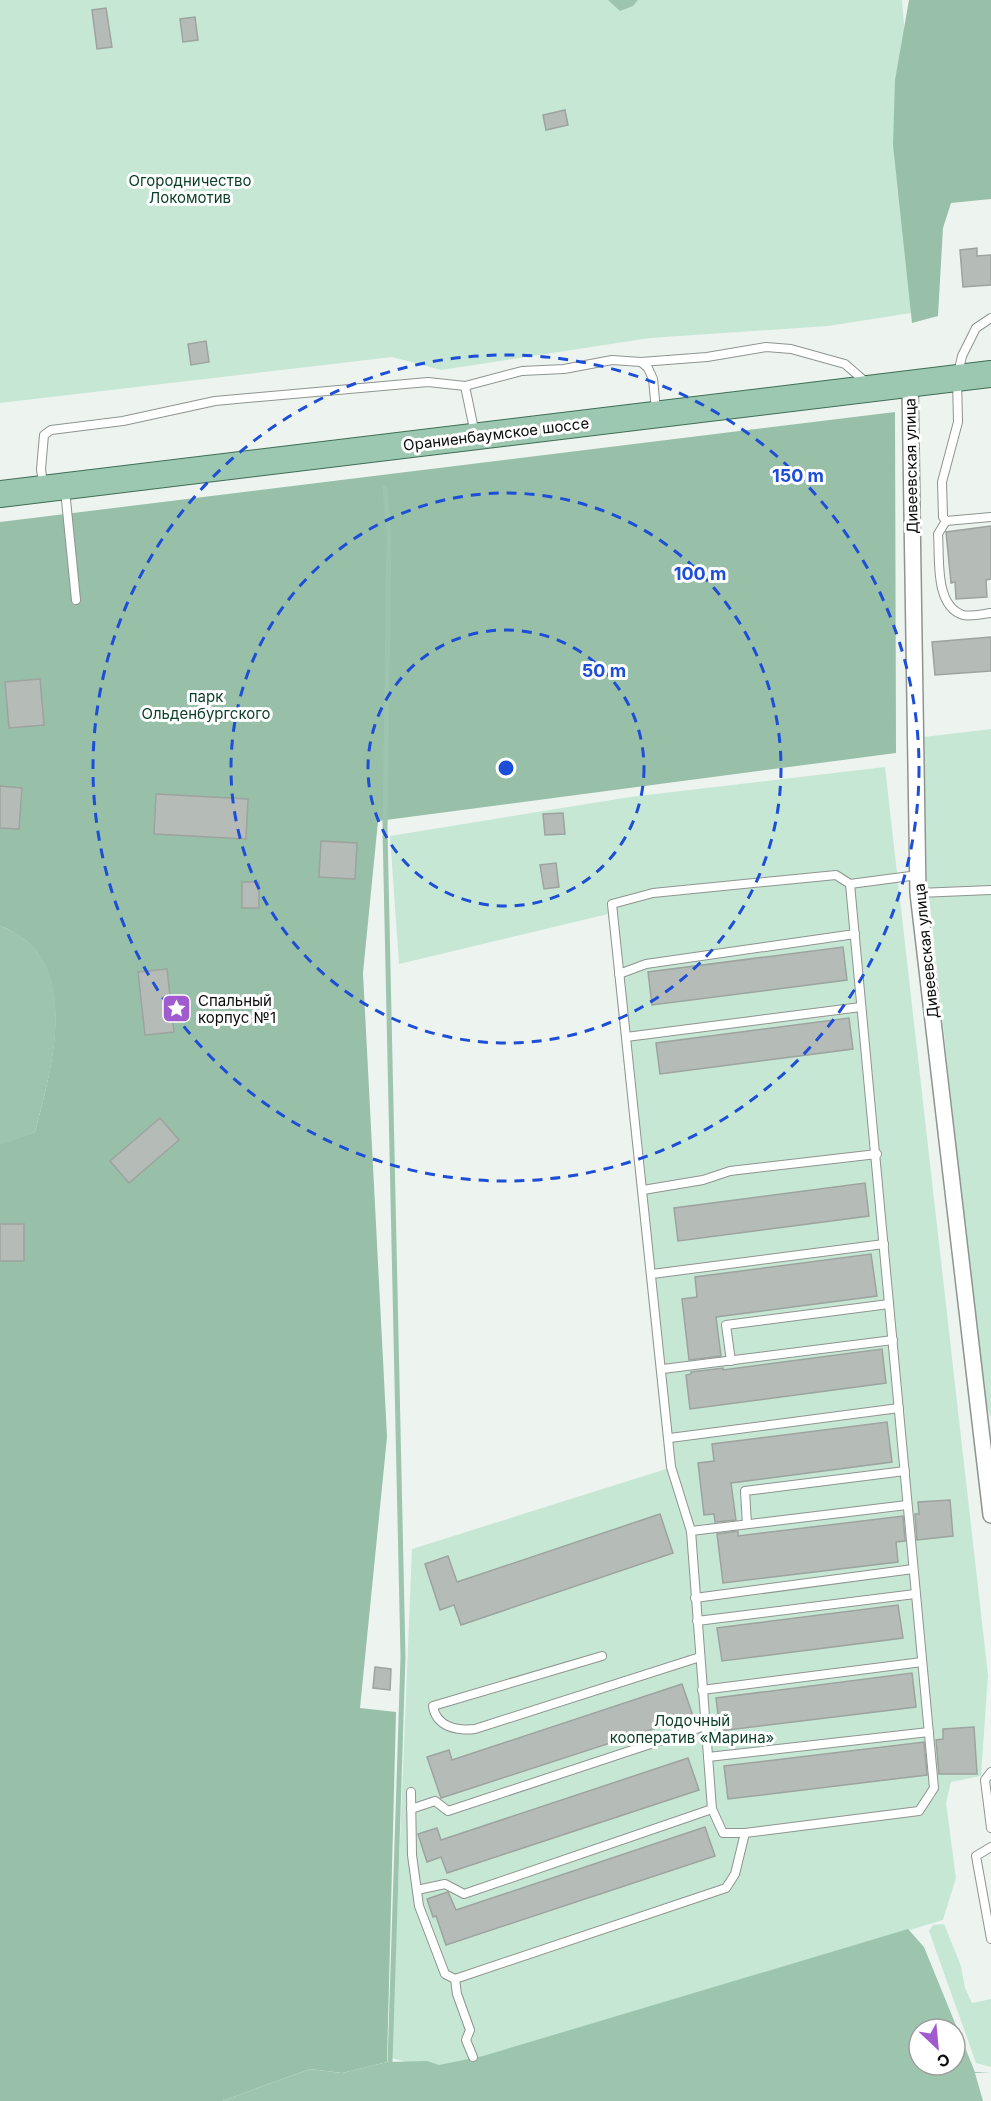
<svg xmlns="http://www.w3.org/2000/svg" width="991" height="2101" viewBox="0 0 991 2101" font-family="Inter,sans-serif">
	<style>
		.green { fill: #c6e7d4 }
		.forest { fill: #98bfa8 }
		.water { fill: #9dc5ae; fill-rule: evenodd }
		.pier { fill: #edf4f0 }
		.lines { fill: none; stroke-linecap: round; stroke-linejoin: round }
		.stream { stroke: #9dc5ae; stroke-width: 5 }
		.building { fill: #b5bcb8; stroke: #9da39f; stroke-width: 1.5 }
		.lane-casing { stroke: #8e9490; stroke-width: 10 }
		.street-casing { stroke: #8e9490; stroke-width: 18 }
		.primary-casing { stroke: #3e6d54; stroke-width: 28 }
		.lane { stroke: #fff; stroke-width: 8 }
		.street { stroke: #fff; stroke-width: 15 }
		.primary { stroke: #9cc7b0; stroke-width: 26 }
		.ring { fill: none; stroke: #1d4ed8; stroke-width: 3; stroke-dasharray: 10 8 }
		.labels { text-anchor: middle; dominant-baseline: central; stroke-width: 6; stroke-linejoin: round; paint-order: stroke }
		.park-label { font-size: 15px; fill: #093d27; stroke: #fff }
		.street-label { font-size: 15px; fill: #0b0d0c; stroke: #fff }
		.poi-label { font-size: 15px; fill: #0b0d0c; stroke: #fff; text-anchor: start }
		.centre { fill: #1d4ed8; stroke: #fff; stroke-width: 3 }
		.ring-label { font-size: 18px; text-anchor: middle; font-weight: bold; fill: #1d4ed8; stroke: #fff; stroke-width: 6; stroke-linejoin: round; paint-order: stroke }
	</style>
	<rect width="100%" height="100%" fill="#edf4f0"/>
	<g class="green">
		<polygon points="0,0 902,0 926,303 911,313 828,326 650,338 441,370 392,357 0,403"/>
		<polygon points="991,729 991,1418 984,1399 927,878 924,737"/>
		<polygon points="885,767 988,1675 981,1776 951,1782 946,1803 956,1878 943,1920 443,2071 391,2058 412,1549 666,1469 608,914 399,964 390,836 630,797"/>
		<polygon points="944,1924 961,1966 965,1988 972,2003 991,1999 991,2067 976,2063 929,1931 933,1925"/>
	</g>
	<g class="forest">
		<polygon points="909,0 991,0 991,199 951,203 943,228 938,316 912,323 893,145 895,80"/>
		<path d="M895,412L896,753L378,821L363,973L387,1437L360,1708L396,1712L387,2062L342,2073L310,2069L222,2101H0V1144L35,1132C52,1067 84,956 0,926V522Z"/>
	</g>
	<g class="water">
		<polygon points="608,0 638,0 633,6 620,11"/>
		<path d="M0,926C85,956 52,1067 35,1132L4,1144H0Z"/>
		<path d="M908,1929L924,1947L975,2072L991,2073V2101H222L310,2069L342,2073L387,2062L427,2061L439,2065L483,2056ZM919,2029H955V2065H919Z"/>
	</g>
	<polygon class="pier" points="975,2073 991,2073 991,2101 983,2101"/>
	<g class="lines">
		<polyline class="stream" points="385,488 389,534 385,830 403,1657 390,2062"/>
	</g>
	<g class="building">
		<polygon points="106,8 112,47 97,49 92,10"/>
		<polygon points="195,17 198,40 183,42 180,19"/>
		<polygon points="565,110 568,125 546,130 543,115"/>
		<polygon points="977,248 977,256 991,255 991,285 963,287 960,250"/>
		<polygon points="206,341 209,362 191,365 188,344"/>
		<polygon points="991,526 991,579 986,580 987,597 956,599 955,582 951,583 946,532"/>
		<polygon points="991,637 991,671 935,675 932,642"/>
		<polygon points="40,679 44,725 9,728 5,682"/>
		<polygon points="0,786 22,788 19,829 0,828"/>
		<polygon points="156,794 248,799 246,839 154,834"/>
		<polygon points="563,813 565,834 545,835 543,814"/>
		<polygon points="321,841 357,843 355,879 319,877"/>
		<polygon points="556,863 559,887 544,889 540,865"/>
		<rect x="242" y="882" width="17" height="26"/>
		<polygon points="843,947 847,980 652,1005 648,972"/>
		<polygon points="167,969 174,1032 145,1035 138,972"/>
		<polygon points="849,1018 853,1049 660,1074 656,1043"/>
		<polygon points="160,1118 179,1140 129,1183 110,1161"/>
		<polygon points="865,1183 869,1216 678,1241 674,1208"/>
		<rect x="0" y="1224" width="24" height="37"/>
		<polygon points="871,1254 877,1296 716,1317 721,1356 689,1360 682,1299 697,1297 695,1277"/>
		<polygon points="882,1349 886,1383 690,1409 686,1375 691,1374 691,1372 723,1368 723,1370"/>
		<polygon points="887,1422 892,1462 731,1483 736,1520 715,1522 714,1514 704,1515 698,1463 714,1461 712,1444"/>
		<polygon points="950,1500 953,1536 917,1540 915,1514 919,1514 918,1502"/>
		<polygon points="660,1514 673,1553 461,1625 454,1605 440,1610 425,1564 448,1556 457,1582"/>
		<polygon points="903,1516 905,1541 896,1542 898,1562 723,1583 717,1534 738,1531 738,1536"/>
		<polygon points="898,1605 903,1638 722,1661 717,1628"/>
		<polygon points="375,1667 391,1669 390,1690 373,1688"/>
		<polygon points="912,1673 916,1707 720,1731 716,1698"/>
		<polygon points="682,1684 693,1716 441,1798 427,1757 449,1750 452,1760"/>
		<polygon points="974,1727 977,1774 939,1774 936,1740 943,1739 943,1729"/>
		<polygon points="924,1742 927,1775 728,1799 724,1766"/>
		<polygon points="688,1758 699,1790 447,1873 441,1857 427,1862 418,1834 437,1828 441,1840"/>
		<polygon points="705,1827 715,1856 446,1945 436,1916 433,1917 427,1899 448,1892 456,1910"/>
	</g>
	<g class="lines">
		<defs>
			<g id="lane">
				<polyline points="991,318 976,328 962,356 957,378 958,422 942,482 943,517 946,521 991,517"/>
				<polyline points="641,362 707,357 766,347 791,349 845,364 868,384"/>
				<polyline points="465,386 475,434"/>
				<polyline points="43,484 41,469 44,435 51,430 123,421 215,401 428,382 465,386 522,371 564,369 612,360 641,362 648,368 653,379 656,410"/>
				<polyline points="65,490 76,600"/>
				<path d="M946,521L938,534C940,557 934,606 963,615C970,617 983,614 991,613"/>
				<polyline points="850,884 836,875 653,893 612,904 671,1467 691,1531 712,1809 723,1833 745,1833 919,1811 934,1788 850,884 918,875"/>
				<polyline points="918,893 991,890"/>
				<polyline points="619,974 646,964 855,934"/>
				<polyline points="626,1037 861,1007"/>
				<polyline points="643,1190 703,1180 730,1171 877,1154"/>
				<polyline points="652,1274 884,1244"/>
				<polyline points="731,1361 726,1325 889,1304"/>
				<polyline points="663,1369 893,1340"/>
				<polyline points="670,1438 899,1408"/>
				<polyline points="747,1524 745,1491 905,1471"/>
				<polyline points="691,1531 907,1505"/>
				<polyline points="695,1598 913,1569"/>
				<polyline points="697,1621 915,1594"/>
				<path d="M602,1656L433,1706C436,1727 457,1731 475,1729L700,1657"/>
				<polyline points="702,1690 922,1662"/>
				<polyline points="708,1757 929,1732"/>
				<polyline points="991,1772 985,1780 991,1828"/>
				<polyline points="411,1792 412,1855 419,1906 445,1974 455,1979 726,1888 735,1874 745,1833"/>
				<polyline points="411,1809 435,1801 448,1811 705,1726"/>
				<polyline points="991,1847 976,1856 991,1939"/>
				<polyline points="417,1890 445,1884 464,1894 712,1809"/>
				<polyline points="455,1979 457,1994 470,2030 466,2040 473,2057"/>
			</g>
			<polyline id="street" points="910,384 918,893 991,1515"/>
			<polyline id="primary" points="0,494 991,374"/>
		</defs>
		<use href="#lane" class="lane-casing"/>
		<use href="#street" class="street-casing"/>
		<use href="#primary" class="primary-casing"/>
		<use href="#lane" class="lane"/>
		<use href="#street" class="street"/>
		<use href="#primary" class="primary"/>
	</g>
	<g class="ring">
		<circle cx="506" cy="768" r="138"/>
		<circle cx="506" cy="768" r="275"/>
		<circle cx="506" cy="768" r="413"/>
	</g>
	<defs>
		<symbol id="sight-square" viewBox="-11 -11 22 22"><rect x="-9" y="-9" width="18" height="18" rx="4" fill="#a05bcf" stroke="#fff"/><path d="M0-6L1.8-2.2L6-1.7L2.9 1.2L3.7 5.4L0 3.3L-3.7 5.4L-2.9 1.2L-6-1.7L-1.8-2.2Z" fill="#fff"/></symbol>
	</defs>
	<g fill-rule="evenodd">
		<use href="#sight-square" x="160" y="992" width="33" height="33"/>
	</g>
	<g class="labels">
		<g class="park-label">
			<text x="190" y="180">Огородничество<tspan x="190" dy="17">Локомотив</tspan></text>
			<text x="206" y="696">парк<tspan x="206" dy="17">Ольденбургского</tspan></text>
			<text x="692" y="1720">Лодочный<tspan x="692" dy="17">кооператив «Марина»</tspan></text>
		</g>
		<g class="street-label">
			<text transform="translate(496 434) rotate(-7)">Ораниенбаумское шоссе</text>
			<text transform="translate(911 466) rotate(-91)">Дивеевская улица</text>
			<text transform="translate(926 951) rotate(-96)">Дивеевская улица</text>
		</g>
		<g class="poi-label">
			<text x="198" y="1000">Спальный<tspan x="198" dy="17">корпус №1</tspan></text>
		</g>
	</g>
	<circle cx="506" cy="768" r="9" class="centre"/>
	<g class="ring-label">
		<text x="798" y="482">150 m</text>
		<text x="700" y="580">100 m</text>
		<text x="604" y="677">50 m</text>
	</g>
	<g transform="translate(937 2047) rotate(154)"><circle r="28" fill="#ffffff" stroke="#9d9e9e" stroke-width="1.5"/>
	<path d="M0-4.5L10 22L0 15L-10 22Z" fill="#a05bcf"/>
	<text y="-9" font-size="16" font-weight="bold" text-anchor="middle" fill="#0b0d0c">С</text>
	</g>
</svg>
